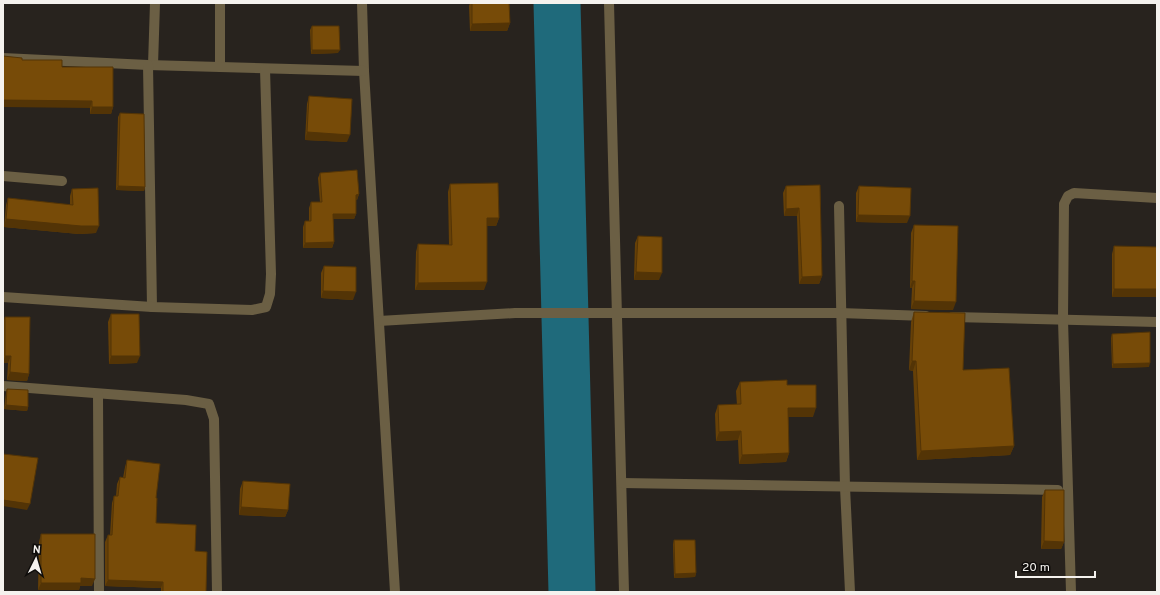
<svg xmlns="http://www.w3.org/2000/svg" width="1160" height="595" viewBox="0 0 1160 595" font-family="Overpass,sans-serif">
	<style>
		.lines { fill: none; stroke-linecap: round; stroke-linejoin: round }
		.river { stroke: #1f6a7b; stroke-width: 47 }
		.service { stroke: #6b5f44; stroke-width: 10 }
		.minor { stroke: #6b5f44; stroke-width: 10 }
		.wall { fill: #664007 }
		.shaded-wall { fill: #533406 }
		.building { fill: #774b08; stroke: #533406 }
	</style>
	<rect width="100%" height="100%" fill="#28231e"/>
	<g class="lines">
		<polyline class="river" points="557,3 572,592"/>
		<polyline class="service" points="153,65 155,3"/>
		<g class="minor">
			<polyline points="220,3 220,67"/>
			<polyline points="362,3 364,71 395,592"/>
			<polyline points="609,3 624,592"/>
			<polyline points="3,58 148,65 364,71"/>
			<polyline points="148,65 152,307"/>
			<polyline points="3,176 62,181"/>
			<polyline points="839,206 845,487 850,592"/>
			<polyline points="3,297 152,307 252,310 266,307 270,294 271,274 265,69"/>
			<polyline points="952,317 1157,322"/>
			<polyline points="379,321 515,313 840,313 926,316"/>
			<polyline points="3,386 186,400 209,404 214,419 217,592"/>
			<polyline points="98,394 99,592"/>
			<polyline points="622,483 1058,490"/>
			<polyline points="1071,592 1063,320 1064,204 1068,196 1074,193 1157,198"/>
		</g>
	</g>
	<g class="wall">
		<polygon points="470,3 509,3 510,23 507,31 470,31 469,6"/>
		<polygon points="312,26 338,53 311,54 310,30"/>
		<polygon points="22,60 62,67 113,107 111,114 90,114 90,108"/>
		<polygon points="309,96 347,142 305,140 307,104"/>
		<polygon points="120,113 145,187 144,191 116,190 118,117"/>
		<polygon points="320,173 359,194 357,200 356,200 356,214 354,219 333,219 334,242 332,248 303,248 303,227 305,221 309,221 309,208 311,202 320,202 318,178"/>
		<polygon points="450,184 499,218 496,226 487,226 484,290 415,290 416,252 418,244 449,245 448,192"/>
		<polygon points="820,185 822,276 819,284 799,284 797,216 784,216 783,193 786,186"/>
		<polygon points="859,186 907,223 856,222 856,193"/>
		<polygon points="72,189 96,233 79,234 4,227 6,205 8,198 70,205 70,196"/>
		<polygon points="914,225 953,310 911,309 912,288 910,288 911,233"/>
		<polygon points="638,236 659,280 634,280 635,243"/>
		<polygon points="1114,246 1156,297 1112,297 1112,254"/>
		<polygon points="324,266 353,300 321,298 321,273"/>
		<polygon points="914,312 963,370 1014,446 1010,455 917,460 913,371 909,370 911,322"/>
		<polygon points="111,314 137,363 109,364 108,322"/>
		<polygon points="5,317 29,374 27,381 7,380 8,363 3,363 3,323"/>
		<polygon points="1112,334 1149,367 1112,368 1111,338"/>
		<polygon points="740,382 787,385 813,417 788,417 789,453 786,462 739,464 738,440 716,441 715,414 718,405 737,405 736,391"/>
		<polygon points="7,389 28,407 27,411 4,409 6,393"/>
		<polygon points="127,460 156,498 156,523 195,551 206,592 161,592 161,588 105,586 105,542 108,535 110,535 112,503 114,496 116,496 117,484 120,477 123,478 125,467"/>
		<polygon points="243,481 288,510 285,517 239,515 240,489"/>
		<polygon points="1045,490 1064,542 1061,549 1041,549 1042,497"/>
		<polygon points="41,534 92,586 80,586 79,590 38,590 39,542"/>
		<polygon points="674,540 696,573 695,577 674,578 673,544"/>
	</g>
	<g class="shaded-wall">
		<polygon points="510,23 507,31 470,31 472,24"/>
		<polygon points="312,50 340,50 338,53 311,54"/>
		<polygon points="3,100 92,101 90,108 3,107"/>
		<polygon points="92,107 113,107 111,114 90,114"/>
		<polygon points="307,132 350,135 347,142 305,140"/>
		<polygon points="118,186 145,187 144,191 116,190"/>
		<polygon points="359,194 357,200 354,200 356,195"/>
		<polygon points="799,208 797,216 784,216 786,209"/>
		<polygon points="333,214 356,214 354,219 331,219"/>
		<polygon points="858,215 910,216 907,223 856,222"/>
		<polygon points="487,218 499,218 496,226 484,226"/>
		<polygon points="6,219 99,226 96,233 79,234 4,227"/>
		<polygon points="334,242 332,248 303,248 305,243"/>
		<polygon points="636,272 662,273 659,280 634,280"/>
		<polygon points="822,276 819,284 799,284 802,277"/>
		<polygon points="912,281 915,281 912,288 910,288"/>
		<polygon points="487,282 484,290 415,290 418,283"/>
		<polygon points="1114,289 1157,289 1157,295 1156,297 1112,297"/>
		<polygon points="323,291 356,292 353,300 321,298"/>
		<polygon points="914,301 956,302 953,310 911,309"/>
		<polygon points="5,356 11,356 8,363 3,363"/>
		<polygon points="111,356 140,356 137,363 109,364"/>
		<polygon points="912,361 916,361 913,371 909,370"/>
		<polygon points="1150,363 1149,367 1112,368 1113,364"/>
		<polygon points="10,372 29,374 27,381 7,380"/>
		<polygon points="6,405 28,407 27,411 4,409"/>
		<polygon points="788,408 816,408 813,417 785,417"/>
		<polygon points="741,431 738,440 716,441 719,432"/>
		<polygon points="1014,446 1010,455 917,460 921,451"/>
		<polygon points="789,453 786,462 739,464 742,455"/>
		<polygon points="3,500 30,504 27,510 3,506"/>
		<polygon points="241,507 288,510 285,517 239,515"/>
		<polygon points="1044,541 1064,542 1061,549 1041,549"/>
		<polygon points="696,573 695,577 674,578 675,574"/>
		<polygon points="81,578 95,579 92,586 80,586 79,590 38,590 41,583"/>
		<polygon points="108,580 163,582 161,588 105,586"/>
	</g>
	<g class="building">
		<polygon points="472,3 509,3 510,23 472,24"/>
		<polygon points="312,26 339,26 340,50 312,50"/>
		<polygon points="3,56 22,58 22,60 62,60 62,67 113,67 113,107 92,107 92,101 3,100"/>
		<polygon points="309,96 352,99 350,135 307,132"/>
		<polygon points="120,113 144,114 145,187 118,186"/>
		<polygon points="357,170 359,194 356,195 356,214 333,214 334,242 305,243 305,221 311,221 311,202 322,202 320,173"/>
		<polygon points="498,183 499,218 487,218 487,282 418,283 418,244 452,245 450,184"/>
		<polygon points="820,185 822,276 802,277 799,208 786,209 786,186"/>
		<polygon points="859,186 911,188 910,216 858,215"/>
		<polygon points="98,188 99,226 81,226 6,219 8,198 73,205 72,189"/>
		<polygon points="914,225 958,226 956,302 914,301 915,281 912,281"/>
		<polygon points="638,236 662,237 662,273 636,272"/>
		<polygon points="1114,246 1157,247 1157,289 1114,289"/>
		<polygon points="324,266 356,267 356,292 323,291"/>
		<polygon points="914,312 965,313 963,370 1009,368 1014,446 921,451 916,361 912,361"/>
		<polygon points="111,314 139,314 140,356 111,356"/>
		<polygon points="5,317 30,317 29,374 10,372 11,356 5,356"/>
		<polygon points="1150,332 1150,363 1113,364 1112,334"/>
		<polygon points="787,380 787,385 816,385 816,408 788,408 789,453 742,455 741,431 719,432 718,405 741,404 740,382"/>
		<polygon points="7,389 28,390 28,407 6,405"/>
		<polygon points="3,454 38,458 30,504 3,500"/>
		<polygon points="127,460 160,464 156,498 157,498 156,523 196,525 195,551 207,552 206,592 163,592 163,582 108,580 108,535 112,535 114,496 118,496 120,477 125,478"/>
		<polygon points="243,481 290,484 288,510 241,507"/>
		<polygon points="1045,490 1064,490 1064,542 1044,541"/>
		<polygon points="41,534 95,534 95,579 81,578 81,583 41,583"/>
		<polygon points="674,540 695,540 696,573 675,574"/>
	</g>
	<rect width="1160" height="595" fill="none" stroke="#f5f2ee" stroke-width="8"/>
	<g transform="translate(36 559) rotate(5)" stroke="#0f0d0b" stroke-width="3" paint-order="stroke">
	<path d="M0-3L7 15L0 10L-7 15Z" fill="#f5f2ee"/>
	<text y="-6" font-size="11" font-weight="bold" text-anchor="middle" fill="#f5f2ee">N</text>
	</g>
	<path d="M1016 571v6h79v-6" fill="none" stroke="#f5f2ee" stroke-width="2"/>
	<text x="1022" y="571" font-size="12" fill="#f5f2ee" stroke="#0f0d0b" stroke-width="3" paint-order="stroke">20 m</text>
</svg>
